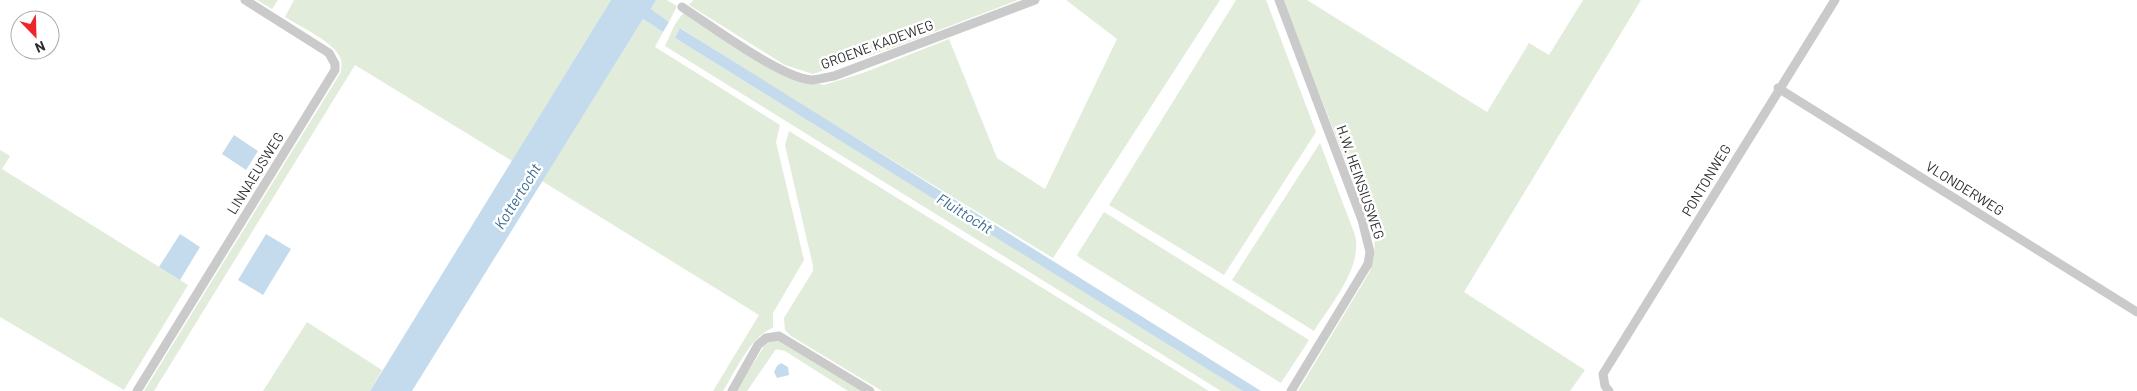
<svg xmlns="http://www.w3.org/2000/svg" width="2137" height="391" viewBox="0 0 2137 391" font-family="Barlow,sans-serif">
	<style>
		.green { fill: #e2ecda }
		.water { fill: #c4dbed }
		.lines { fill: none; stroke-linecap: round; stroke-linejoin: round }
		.minor { stroke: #cacaca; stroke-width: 9 }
		.labels { text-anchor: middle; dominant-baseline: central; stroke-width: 5; stroke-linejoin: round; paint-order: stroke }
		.street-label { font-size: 14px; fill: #2d2d2d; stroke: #fff }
		.water-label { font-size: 15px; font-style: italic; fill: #376a93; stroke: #fff }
	</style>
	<rect width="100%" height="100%" fill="#fff"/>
	<g class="green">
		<polygon points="257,0 278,0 272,9"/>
		<path d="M294,0H611L512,161L355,65L154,391H144L341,72C341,68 342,64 341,60C338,44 299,26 285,17Z"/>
		<polygon points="656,0 667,0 677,6 669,22 651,9"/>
		<polygon points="693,0 1018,0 892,48 813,74 785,65 689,5"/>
		<polygon points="1066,0 1220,0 1053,258 774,88 681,28 675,38 1244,391 1221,391 665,46 675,24 684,12 796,79 824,85 863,73 949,39 997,158 1045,189 1117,39"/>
		<polygon points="1236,0 1266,0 1316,132 1224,275 1109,205"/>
		<path d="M1283,0H1307L1487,112L1529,43L1549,55L1583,0H1641L1464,292L1585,370L1570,391H1298L1369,273C1375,260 1376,246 1373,232Z"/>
		<path d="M643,19L663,32L655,47L780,125L776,142L804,260L773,313V328C751,335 735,372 723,391H713L759,315L542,181Z"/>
		<polygon points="789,131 1209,391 882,391 791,336 785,330 784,318 813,271 813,266 785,145"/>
		<path d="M1320,143L1355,235C1363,267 1331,304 1314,331L1232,280Z"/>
		<polygon points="0,150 10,156 2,169 188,285 124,390 0,317"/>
		<polygon points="1104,212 1309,340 1281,383 1080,258 1077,255"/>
		<polygon points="307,322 382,370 370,391 263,391"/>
		<polygon points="777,339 862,391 848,391 785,351 776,349 747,391 736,391 766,343"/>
	</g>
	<g class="water">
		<polygon points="611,0 656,0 651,9 669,22 663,32 643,19 412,391 370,391"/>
		<polygon points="680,28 1261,391 1243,391 675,38"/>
		<polygon points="234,135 258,151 246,170 222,154"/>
		<polygon points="180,234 200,247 180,280 159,267"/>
		<polygon points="266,234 291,249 263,295 238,280"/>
		<polygon points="781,363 788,367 789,375 777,378 774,372 777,366"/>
	</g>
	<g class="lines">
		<g class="minor">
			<polyline points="1279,0 1362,220 1370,252 1368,264 1291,391"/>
			<path d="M682,7C710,25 781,78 811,80C818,80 827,77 834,76L1035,0"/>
			<polyline points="1778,88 2137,312"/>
			<polyline points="137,391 335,70 335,64 329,53 245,0"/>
			<polyline points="732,391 758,345 766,338 779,336 870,391"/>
			<polyline points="1609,391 1605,386 1603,374 1835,0"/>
		</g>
	</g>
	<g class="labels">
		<g class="street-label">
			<text transform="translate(877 44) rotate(-20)">GROENE KADEWEG</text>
			<text transform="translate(255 173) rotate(-58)">LINNAEUSWEG</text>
			<text transform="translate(1706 180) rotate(-59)">PONTONWEG</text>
			<text transform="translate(1361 182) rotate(71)">H.W. HEINSIUSWEG</text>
			<text transform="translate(1965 188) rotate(32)">VLONDERWEG</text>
		</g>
		<g class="water-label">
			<text transform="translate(517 196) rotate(-58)">Kottertocht</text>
			<text transform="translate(965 213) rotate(32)">Fluittocht</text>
		</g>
	</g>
	<g transform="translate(35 35) rotate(157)"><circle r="24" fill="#ffffff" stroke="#ababab"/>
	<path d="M0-4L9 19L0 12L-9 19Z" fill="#ee2529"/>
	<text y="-8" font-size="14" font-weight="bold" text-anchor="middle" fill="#2d2d2d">N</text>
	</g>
</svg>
